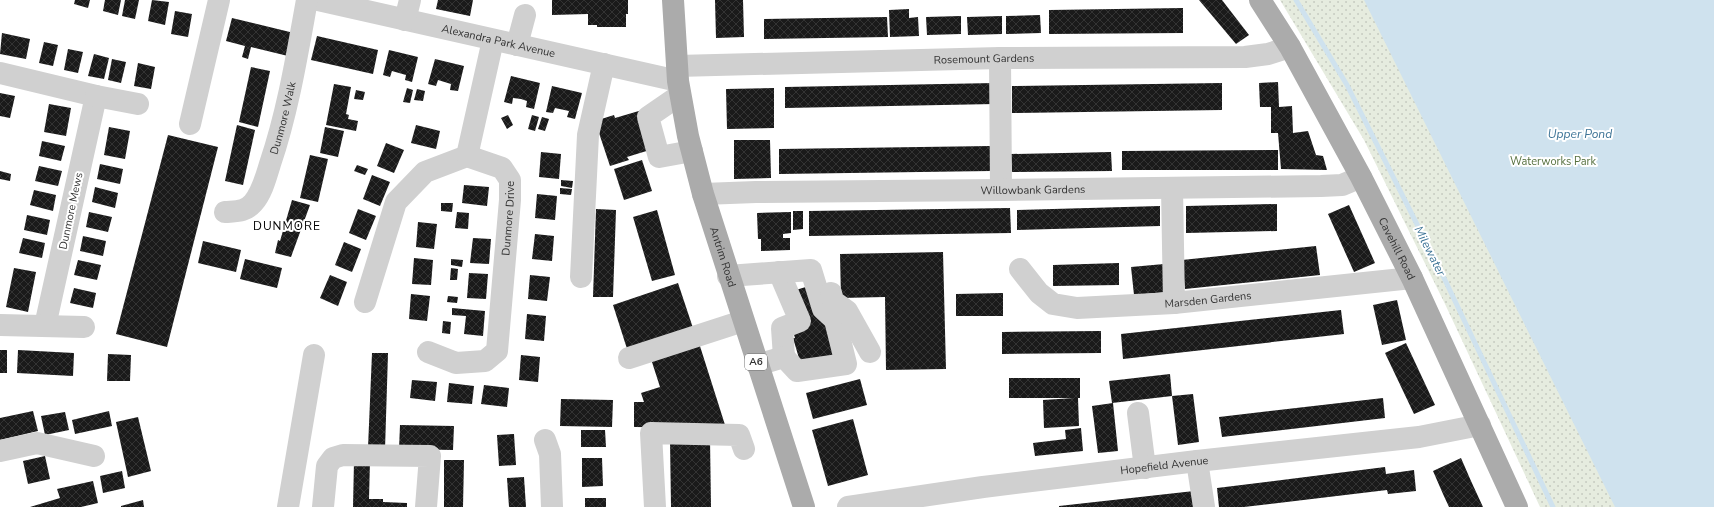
<svg xmlns="http://www.w3.org/2000/svg" width="1714" height="507" viewBox="0 0 1714 507" font-family="'Nunito Sans',sans-serif">
	<style>
		.grass { fill: url(#grass-dots) }
		.water { fill: #cfe2ee }
		.lines { fill: none; stroke-linecap: round; stroke-linejoin: round }
		.stream { stroke: #cfe2ee; stroke-width: 5 }
		.building { fill: url(#building-cross-hatch) }
		.minor { stroke: #d0d0d0; stroke-width: 22 }
		.major { stroke: #ababab; stroke-width: 22 }
		.labels { text-anchor: middle; dominant-baseline: central; stroke-width: 4; stroke-linejoin: round; paint-order: stroke }
		.shield { fill: #fff; stroke: #707070; stroke-width: 1 }
		.shield-label { font-size: 10px; font-weight: bold; fill: #333 }
		.street-label { font-size: 11px; fill: #333; stroke: #fff }
		.park-label { font-size: 11px; fill: #56703f; stroke: #fff }
		.water-label { font-size: 12px; font-style: italic; fill: #3f7597; stroke: #fff }
		.neighbourhood-label { font-size: 12px; letter-spacing: 1px; fill: #000; stroke: #fff }
	</style>
	<defs>
		<pattern id="grass-dots" width="8" height="8" patternUnits="userSpaceOnUse"><rect width="8" height="8" fill="#e6ecdf"/><path d="M2 2h.1M6 6h.1" fill="none" stroke="#c6cbc0" stroke-width="1.8" stroke-linecap="round"/></pattern>
		<pattern id="building-cross-hatch" width="8" height="8" patternUnits="userSpaceOnUse"><rect width="8" height="8" fill="#1a1a1a"/><path d="M0 0l8 8M0 8l8-8" fill="none" stroke="#333"/></pattern>
	</defs>
	<rect width="100%" height="100%" fill="#fff"/>
	<polygon class="grass" points="1280,0 1714,0 1714,507 1540,507 1445,304 1364,140"/>
	<polygon class="water" points="1364,0 1714,0 1714,507 1615,507"/>
	<g class="lines">
		<polyline class="stream" points="1296,0 1347,85 1445,280 1553,507"/>
	</g>
	<g class="building">
		<polygon points="75,0 90,0 88,8 74,4"/>
		<polygon points="105,0 121,0 118,15 103,11"/>
		<polygon points="125,0 139,0 135,19 122,16"/>
		<polygon points="152,0 169,2 165,25 148,21"/>
		<polygon points="438,0 473,0 470,16 436,9"/>
		<polygon points="552,0 628,0 628,14 626,14 626,27 597,27 597,25 588,25 588,14 552,15"/>
		<polygon points="715,0 743,0 744,37 716,38"/>
		<polygon points="1199,0 1222,0 1249,35 1236,44"/>
		<polygon points="1183,8 1183,33 1049,34 1049,10"/>
		<polygon points="909,9 909,18 918,17 919,36 890,37 889,10"/>
		<polygon points="175,11 192,14 188,37 171,34"/>
		<polygon points="1040,15 1041,33 1006,34 1006,16"/>
		<polygon points="961,16 961,34 927,35 926,17"/>
		<polygon points="1002,16 1002,34 968,35 967,17"/>
		<polygon points="887,17 888,37 764,39 764,19"/>
		<polygon points="232,18 294,33 288,56 251,47 248,59 242,57 245,46 226,41"/>
		<polygon points="2,33 30,39 26,59 0,54"/>
		<polygon points="317,36 378,50 373,74 311,60"/>
		<polygon points="44,42 58,45 53,66 39,63"/>
		<polygon points="68,49 83,52 78,73 64,70"/>
		<polygon points="389,50 418,57 412,82 405,80 406,75 392,71 390,77 383,75"/>
		<polygon points="94,54 109,58 104,79 88,76"/>
		<polygon points="112,59 126,62 121,83 108,80"/>
		<polygon points="435,59 464,66 458,91 450,90 451,84 438,80 436,86 428,84"/>
		<polygon points="138,63 155,67 151,89 134,86"/>
		<polygon points="251,67 270,71 258,127 239,122"/>
		<polygon points="511,76 540,83 534,109 526,107 527,101 521,99 513,98 512,104 504,102"/>
		<polygon points="1278,82 1279,107 1292,106 1293,133 1308,131 1316,155 1323,156 1327,170 1281,169 1278,133 1271,133 1271,107 1260,107 1259,83"/>
		<polygon points="995,83 995,104 785,108 785,87"/>
		<polygon points="1222,83 1222,110 1012,113 1012,86"/>
		<polygon points="334,84 351,87 346,114 349,115 348,119 358,121 356,131 326,125"/>
		<polygon points="552,86 582,93 575,119 567,117 569,111 555,108 553,113 546,112"/>
		<polygon points="407,88 413,90 410,103 403,102"/>
		<polygon points="774,88 774,128 727,129 726,89"/>
		<polygon points="417,89 425,91 423,101 414,100"/>
		<polygon points="356,90 365,92 363,100 354,99"/>
		<polygon points="0,93 15,96 10,118 0,116"/>
		<polygon points="49,104 71,108 66,136 44,132"/>
		<polygon points="649,108 666,145 627,157 629,160 610,166 595,121 614,115 615,118"/>
		<polygon points="508,115 513,125 507,129 501,118"/>
		<polygon points="532,115 539,117 535,131 528,129"/>
		<polygon points="542,117 549,119 545,131 538,129"/>
		<polygon points="237,125 255,130 243,185 225,181"/>
		<polygon points="416,125 440,131 436,149 411,143"/>
		<polygon points="109,127 130,131 125,159 104,155"/>
		<polygon points="325,127 344,131 338,157 320,153"/>
		<polygon points="168,135 218,147 167,347 116,334"/>
		<polygon points="734,140 770,140 771,178 734,179"/>
		<polygon points="42,141 65,146 61,161 39,156"/>
		<polygon points="386,143 404,150 394,173 377,166"/>
		<polygon points="991,146 991,171 779,174 779,149"/>
		<polygon points="1278,150 1278,170 1122,170 1122,151"/>
		<polygon points="541,152 561,154 559,179 539,177"/>
		<polygon points="1111,152 1112,171 1012,172 1011,154"/>
		<polygon points="310,155 328,159 318,202 300,198"/>
		<polygon points="642,160 652,191 624,200 614,169"/>
		<polygon points="100,164 123,169 120,184 97,179"/>
		<polygon points="357,165 368,169 365,175 354,171"/>
		<polygon points="39,166 62,171 58,186 35,181"/>
		<polygon points="0,171 11,174 10,181 0,179"/>
		<polygon points="372,175 390,182 380,206 363,199"/>
		<polygon points="561,180 573,181 572,188 561,186"/>
		<polygon points="464,185 489,187 487,206 462,203"/>
		<polygon points="95,187 118,193 115,208 92,202"/>
		<polygon points="560,188 572,189 571,195 560,194"/>
		<polygon points="34,190 56,195 53,211 30,205"/>
		<polygon points="537,194 557,196 555,220 535,218"/>
		<polygon points="292,200 310,205 291,257 275,253 278,240 280,241"/>
		<polygon points="441,203 453,203 452,212 441,211"/>
		<polygon points="1277,204 1277,231 1186,233 1186,206"/>
		<polygon points="1349,205 1375,263 1354,272 1328,214"/>
		<polygon points="1160,206 1160,226 1017,230 1017,210"/>
		<polygon points="1010,208 1011,233 809,236 809,211"/>
		<polygon points="358,209 376,216 366,240 349,233"/>
		<polygon points="596,209 616,210 613,297 593,297"/>
		<polygon points="657,210 675,275 652,281 633,217"/>
		<polygon points="793,211 803,211 803,229 793,230"/>
		<polygon points="89,212 112,217 108,232 86,227"/>
		<polygon points="457,212 469,213 468,229 455,228"/>
		<polygon points="791,212 791,233 783,234 783,238 790,238 790,250 761,251 761,239 758,239 757,213"/>
		<polygon points="27,215 50,220 47,235 24,230"/>
		<polygon points="418,222 437,224 434,249 416,247"/>
		<polygon points="535,234 554,236 552,261 532,259"/>
		<polygon points="83,236 106,241 103,256 80,251"/>
		<polygon points="23,238 45,243 42,258 19,253"/>
		<polygon points="473,238 491,239 489,264 470,263"/>
		<polygon points="203,241 241,250 236,272 198,263"/>
		<polygon points="344,242 361,249 352,272 335,265"/>
		<polygon points="1316,246 1320,275 1185,289 1182,260"/>
		<polygon points="943,252 946,369 886,370 885,297 841,298 840,254"/>
		<polygon points="414,258 433,260 431,285 412,284"/>
		<polygon points="245,259 282,268 277,288 240,279"/>
		<polygon points="451,259 463,260 462,267 451,265"/>
		<polygon points="78,260 101,265 97,280 74,275"/>
		<polygon points="1119,263 1119,285 1053,286 1053,265"/>
		<polygon points="1164,264 1166,292 1134,295 1131,267"/>
		<polygon points="14,268 36,272 28,312 6,307"/>
		<polygon points="451,268 458,269 457,280 450,280"/>
		<polygon points="469,273 488,274 486,299 467,298"/>
		<polygon points="330,275 347,282 338,306 320,298"/>
		<polygon points="530,275 550,277 547,301 528,299"/>
		<polygon points="678,283 695,334 629,355 613,305"/>
		<polygon points="816,284 841,353 801,365 793,338 795,338 782,294"/>
		<polygon points="74,288 96,293 93,308 70,303"/>
		<polygon points="1003,293 1003,316 956,316 956,294"/>
		<polygon points="411,294 430,296 427,321 409,319"/>
		<polygon points="448,296 458,297 457,303 447,302"/>
		<polygon points="1397,300 1406,340 1382,345 1373,305"/>
		<polygon points="452,308 485,311 483,336 464,334 466,316 452,315"/>
		<polygon points="1341,310 1344,334 1123,359 1121,334"/>
		<polygon points="527,314 546,316 544,341 525,339"/>
		<polygon points="443,321 451,322 450,334 442,333"/>
		<polygon points="1101,331 1101,353 1002,354 1002,332"/>
		<polygon points="699,343 726,428 634,427 634,402 644,402 641,393 660,387 651,359"/>
		<polygon points="1406,343 1435,405 1414,414 1385,353"/>
		<rect x="0" y="350" width="7" height="23"/>
		<polygon points="18,350 74,353 73,376 17,373"/>
		<polygon points="372,353 388,353 385,449 368,448"/>
		<polygon points="108,354 131,355 130,381 107,381"/>
		<polygon points="521,355 540,357 538,382 519,380"/>
		<polygon points="1170,374 1172,396 1112,403 1109,381"/>
		<polygon points="1009,378 1080,378 1080,398 1078,398 1079,426 1044,428 1043,400 1074,398 1009,398"/>
		<polygon points="860,379 867,405 813,419 806,393"/>
		<polygon points="412,380 437,382 435,401 410,398"/>
		<polygon points="449,383 474,386 472,404 447,402"/>
		<polygon points="484,385 509,388 507,407 481,404"/>
		<polygon points="1193,394 1199,442 1178,445 1172,396"/>
		<polygon points="1383,398 1385,418 1222,437 1219,417"/>
		<polygon points="561,399 613,400 612,427 560,426"/>
		<polygon points="1113,403 1118,451 1098,453 1092,406"/>
		<polygon points="33,411 38,431 0,440 0,418"/>
		<polygon points="109,411 112,426 75,434 72,420"/>
		<polygon points="65,412 69,430 45,435 41,416"/>
		<polygon points="138,417 151,471 128,477 116,422"/>
		<polygon points="853,419 868,475 828,486 812,430"/>
		<polygon points="400,425 454,426 453,450 399,449"/>
		<polygon points="1081,428 1083,451 1035,456 1033,443 1066,439 1065,430"/>
		<polygon points="581,430 605,430 606,447 581,447"/>
		<polygon points="514,434 516,465 499,466 497,435"/>
		<polygon points="710,439 711,507 671,507 670,440"/>
		<polygon points="45,456 50,479 28,484 23,461"/>
		<polygon points="582,458 602,458 603,486 582,487"/>
		<polygon points="1461,458 1471,481 1483,507 1449,507 1443,494 1433,471"/>
		<polygon points="444,460 464,460 463,507 444,507"/>
		<polygon points="354,461 370,461 369,499 383,499 383,502 407,503 407,507 353,507"/>
		<polygon points="1385,467 1386,474 1414,470 1416,491 1388,494 1387,490 1244,507 1219,507 1217,488"/>
		<polygon points="122,471 125,488 103,493 100,476"/>
		<polygon points="524,477 526,507 509,507 507,478"/>
		<polygon points="93,481 98,503 81,507 30,507 60,498 57,489"/>
		<polygon points="1194,491 1196,507 1059,507 1059,506"/>
		<rect x="585" y="498" width="21" height="9"/>
		<polygon points="143,500 144,507 121,507 121,506"/>
	</g>
	<g class="lines">
		<g class="minor">
			<path id="s1" d="M318,0L678,81"/>
			<polyline points="405,20 410,0"/>
			<polyline points="517,45 525,15"/>
			<polyline points="1000,58 1001,190"/>
			<path id="s2" d="M677,66L1000,58L1245,57L1268,54L1290,47"/>
			<polyline points="0,73 96,96 45,326"/>
			<polyline points="680,95 648,117 659,157 692,151"/>
			<polyline points="96,96 138,104"/>
			<polyline points="190,124 219,0"/>
			<polyline points="1172,188 1174,303"/>
			<path id="s3" d="M703,194L756,192L1001,190L1321,186L1342,185L1361,177"/>
			<path id="s4" d="M225,212C237,211 245,212 253,203C262,193 266,177 270,164C288,111 297,55 307,0"/>
			<path id="s5" d="M1020,269L1039,293L1053,304L1077,308L1174,303L1412,278"/>
			<polyline points="779,272 800,321 782,328 784,357"/>
			<polyline points="728,276 811,270 823,309 835,320 846,364 797,371 784,357 757,365"/>
			<polyline points="581,277 588,135 604,64"/>
			<polyline points="831,293 833,301 847,311 870,352"/>
			<polyline points="365,302 396,202 425,172 467,156"/>
			<polyline points="0,325 84,327"/>
			<path id="s6" d="M428,352L456,363L485,361L497,351L510,200V180L502,168L467,156L493,40"/>
			<polyline points="629,358 743,321"/>
			<polyline points="1138,413 1145,468"/>
			<polyline points="545,440 550,454 552,507"/>
			<polyline points="0,451 37,443 94,456"/>
			<polyline points="1197,461 1204,507"/>
			<polyline points="288,507 314,355"/>
			<polyline points="323,507 327,466 333,458 343,455 430,456 426,507"/>
			<polyline points="655,507 651,433 739,435 744,449"/>
			<path id="s7" d="M848,507L983,487L1197,461L1419,437L1480,425"/>
		</g>
		<g class="major">
			<path id="s8" d="M673,0L678,81L688,136L703,194L804,507"/>
			<path id="s9" d="M1260,0L1290,47L1361,177L1412,278L1517,507"/>
		</g>
	</g>
	<g class="labels">
		<rect class="shield" x="745" y="354" width="22" height="16" rx="3"/>
		<g class="shield-label">
			<text x="756" y="362">A6</text>
		</g>
		<g class="street-label">
			<text stroke="none"><textPath href="#s1" startOffset="185">Alexandra Park Avenue</textPath></text>
			<text stroke="none"><textPath href="#s2" startOffset="307">Rosemount Gardens</textPath></text>
			<text stroke="none"><textPath href="#s4" startOffset="121">Dunmore Walk</textPath></text>
			<text stroke="none"><textPath href="#s3" startOffset="330">Willowbank Gardens</textPath></text>
			<text transform="translate(71 211) rotate(-78)">Dunmore Mews</text>
			<text stroke="none"><textPath href="#s6" startOffset="208">Dunmore Drive</textPath></text>
			<text stroke="none"><textPath href="#s9" startOffset="284">Cavehill Road</textPath></text>
			<text stroke="none"><textPath href="#s8" startOffset="263">Antrim Road</textPath></text>
			<text stroke="none"><textPath href="#s5" startOffset="204">Marsden Gardens</textPath></text>
			<text stroke="none"><textPath href="#s7" startOffset="319">Hopefield Avenue</textPath></text>
		</g>
		<g class="park-label">
			<text x="1553" y="161">Waterworks Park</text>
		</g>
		<g class="water-label">
			<text x="1580" y="134">Upper Pond</text>
			<text transform="translate(1430 251) rotate(63)">Milewater</text>
		</g>
		<g class="neighbourhood-label">
			<text x="287" y="226">DUNMORE</text>
		</g>
	</g>
</svg>
